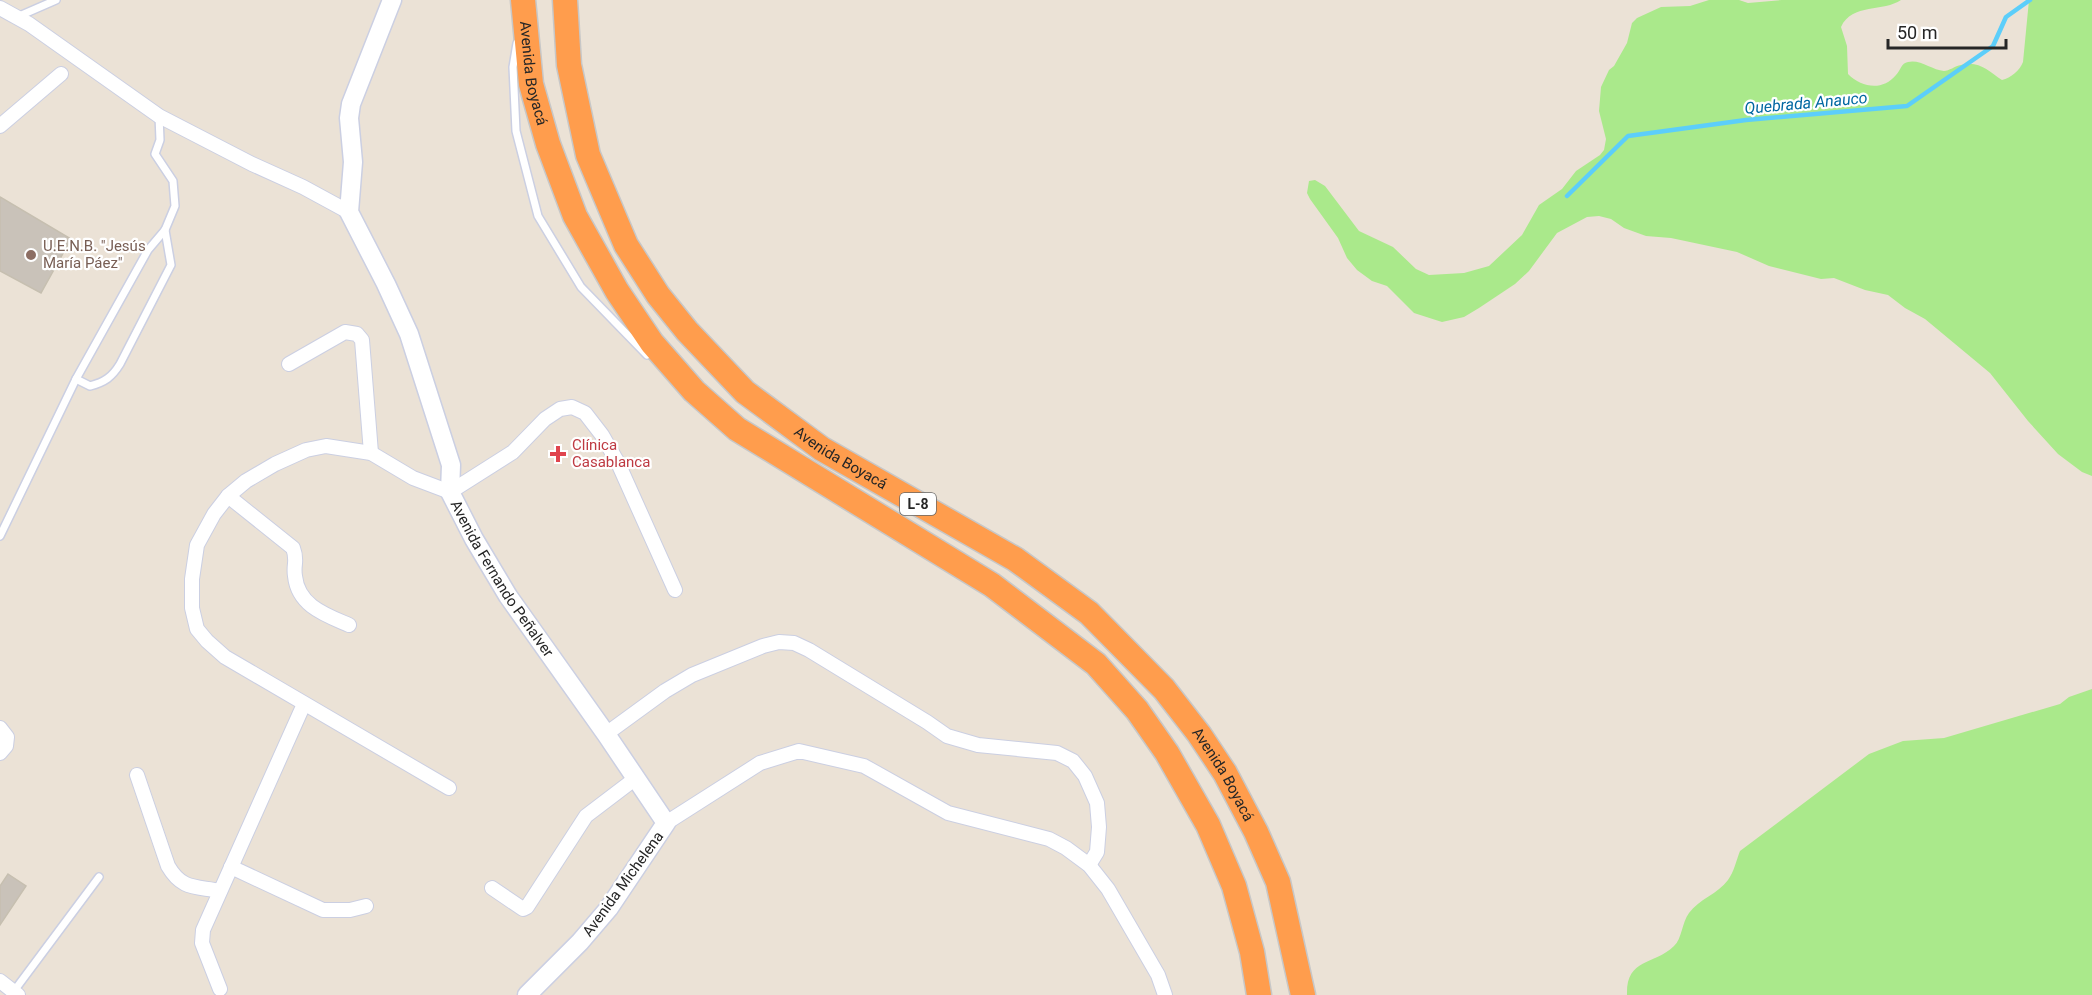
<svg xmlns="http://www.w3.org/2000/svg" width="2092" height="995" viewBox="0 0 2092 995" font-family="Roboto,sans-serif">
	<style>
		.green { fill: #aae98b }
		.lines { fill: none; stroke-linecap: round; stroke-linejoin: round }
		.stream { stroke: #5ccefa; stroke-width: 4.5 }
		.building { fill: #c9c2b9; stroke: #c6bfb0; stroke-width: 1.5 }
		.lane-casing { stroke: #cbcfe2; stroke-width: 10 }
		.street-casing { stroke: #cbcfe2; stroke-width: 16 }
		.secondary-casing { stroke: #cbcfe2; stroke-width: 21 }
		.highway-casing { stroke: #c7c7c7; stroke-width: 27 }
		.lane { stroke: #fff; stroke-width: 7 }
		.street { stroke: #fff; stroke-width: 14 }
		.secondary { stroke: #fff; stroke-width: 18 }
		.highway { stroke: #ff9d4d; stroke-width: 24 }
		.education-dot { fill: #8d6e63; stroke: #fff; stroke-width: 2 }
		.health-dot { fill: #e0444e; stroke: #fff; stroke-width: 2 }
		.labels { text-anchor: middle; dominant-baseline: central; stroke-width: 4.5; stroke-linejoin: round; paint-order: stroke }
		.shield { fill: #fff; stroke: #676767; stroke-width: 1.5 }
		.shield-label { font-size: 14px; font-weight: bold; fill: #262626 }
		.street-label { font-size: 15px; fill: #262626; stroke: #fff }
		.education-label { font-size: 15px; fill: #785e54; stroke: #fff; text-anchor: start }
		.health-label { font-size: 15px; fill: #be3a42; stroke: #fff; text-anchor: start }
		.water-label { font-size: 16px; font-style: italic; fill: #0067a1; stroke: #fff }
	</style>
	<rect width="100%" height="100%" fill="#ebe2d6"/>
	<g class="green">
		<path d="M1709,0H1739L1748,3L1782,0H1901C1884,12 1852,3 1841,27L1847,46L1848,74C1862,88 1883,91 1896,75C1901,70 1901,63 1908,62C1920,59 1932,70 1944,71C1949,71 1955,66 1961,65C1979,60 1988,71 2002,80C2011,78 2020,70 2023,62L2029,0H2092V476L2082,472L2058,454L2028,421L1990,373L1925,319L1905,308L1888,295L1865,290L1834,278L1821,279L1769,266L1737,252L1671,238L1646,236L1624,228L1611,219L1599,216L1587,217L1557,233L1529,271L1515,284L1479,308L1464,317L1442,322L1414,313L1387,286L1372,281L1357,270L1347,258L1338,238L1310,199L1307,193L1309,181L1315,180L1325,186L1359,231L1393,247L1416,269L1429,275L1464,273L1489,266L1522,235L1539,205L1562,189L1576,171L1600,155L1604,150L1606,139L1599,111L1601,87L1609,70L1614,66L1627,43L1632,23L1637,18L1661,7L1690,6Z"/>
		<path d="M2092,689V995H1627C1626,958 1653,966 1674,946C1682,939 1682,922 1689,913C1699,899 1718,894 1728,880C1734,872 1736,861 1740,851L1869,754L1903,741L1944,738L2060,704L2069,697Z"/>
	</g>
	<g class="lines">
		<polyline class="stream" points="1567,196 1628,136 1746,120 1907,106 1993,46 2006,17 2030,0"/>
	</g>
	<g class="building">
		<polygon points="0,197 71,239 41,293 0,271"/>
		<polygon points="8,874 26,886 0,925 0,886"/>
	</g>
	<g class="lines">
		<defs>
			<g id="lane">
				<polyline points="17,17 56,0"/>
				<polyline points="517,43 513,67 516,131 538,216 581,287 647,355"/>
				<path d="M76,379L90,386C105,382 112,377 120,364L171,265L165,230"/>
				<polyline points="0,536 76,379 148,250 165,230 175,206 173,181 155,154 160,140 159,116"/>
				<polyline points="14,991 99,877"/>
			</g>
			<g id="street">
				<polyline points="0,8 29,24 159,116 252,164 303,187 349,212"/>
				<polyline points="0,126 61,74"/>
				<polyline points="289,364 345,332 357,334 362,340 371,453"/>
				<path d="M228,496L293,548C298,561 293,564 295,576C298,606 326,615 349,625"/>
				<polyline points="0,728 7,737 6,746 0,753"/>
				<polyline points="606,734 665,691 692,675 763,646 779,642 794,643 809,650 927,722 947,736 978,745 1057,753 1073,761 1085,776 1097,803 1099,827 1097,852 1089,865"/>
				<path d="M137,775L168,866C182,890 195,886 220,891"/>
				<polyline points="449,788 225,657 207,641 197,629 192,608 192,579 197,545 214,514 228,496 246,481 275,464 306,450 326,446 371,453 413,478 450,492 513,452 545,419 560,409 572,407 585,413 602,435 618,463 675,590"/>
				<polyline points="666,823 760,763 799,751 864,766 948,813 1049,839 1066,848 1089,865 1108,889 1158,975 1165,995"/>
				<polyline points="231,867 323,910 350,910 366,906"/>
				<polyline points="492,888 523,909 527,907 586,816 636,778"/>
				<polyline points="0,981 18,995"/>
				<polyline points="220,989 202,943 203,930 304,704"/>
			</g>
			<g id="secondary">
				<path id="s1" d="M392,0L351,104L349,118L353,162L349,212L386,284L409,334L451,465L450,492L474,539L508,596L606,734L666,823L609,908L580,942L527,995"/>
			</g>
			<g id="highway">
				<path id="s2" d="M523,0L531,84L548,144L575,216L617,291L652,343L694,391L737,429L992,585L1096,664L1137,710L1167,753L1208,825L1234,886L1252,952L1259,995"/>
				<path id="s3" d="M565,0L569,65L588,155L626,245L658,295L687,331L745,392L822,449L1015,559L1089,613L1164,689L1199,734L1225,773L1256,832L1278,882L1303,995"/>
			</g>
		</defs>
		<use href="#lane" class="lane-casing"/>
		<use href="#street" class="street-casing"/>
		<use href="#secondary" class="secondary-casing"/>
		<use href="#highway" class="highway-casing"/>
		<use href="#lane" class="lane"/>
		<use href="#street" class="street"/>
		<use href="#secondary" class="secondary"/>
		<use href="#highway" class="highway"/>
	</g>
	<circle class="education-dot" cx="31" cy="255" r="6"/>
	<path class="health-dot" d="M555 445h6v6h6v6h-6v6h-6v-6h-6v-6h6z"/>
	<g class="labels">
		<rect class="shield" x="900" y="493" width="36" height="22" rx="4.5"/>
		<g class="shield-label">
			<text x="918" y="504">L-8</text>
		</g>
		<g class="street-label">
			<text stroke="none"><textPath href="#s2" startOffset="74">Avenida Boyacá</textPath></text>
			<text stroke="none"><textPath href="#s3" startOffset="561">Avenida Boyacá</textPath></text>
			<text stroke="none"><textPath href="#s1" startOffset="622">Avenida Fernando Peñalver</textPath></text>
			<text stroke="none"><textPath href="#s3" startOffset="1065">Avenida Boyacá</textPath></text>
			<text transform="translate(623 884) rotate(-54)">Avenida Michelena</text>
		</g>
		<g class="education-label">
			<text x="43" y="246">U.E.N.B. "Jesús<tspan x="43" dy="17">María Páez"</tspan></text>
		</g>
		<g class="health-label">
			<text x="572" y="445">Clínica<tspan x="572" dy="17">Casablanca</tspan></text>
		</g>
		<g class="water-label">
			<text transform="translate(1806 103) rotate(-5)">Quebrada Anauco</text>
		</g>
	</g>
	<path d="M1888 39v9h118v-9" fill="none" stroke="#262626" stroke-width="3"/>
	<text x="1897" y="39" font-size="18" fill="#262626" stroke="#ffffff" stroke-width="4.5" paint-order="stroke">50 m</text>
</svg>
